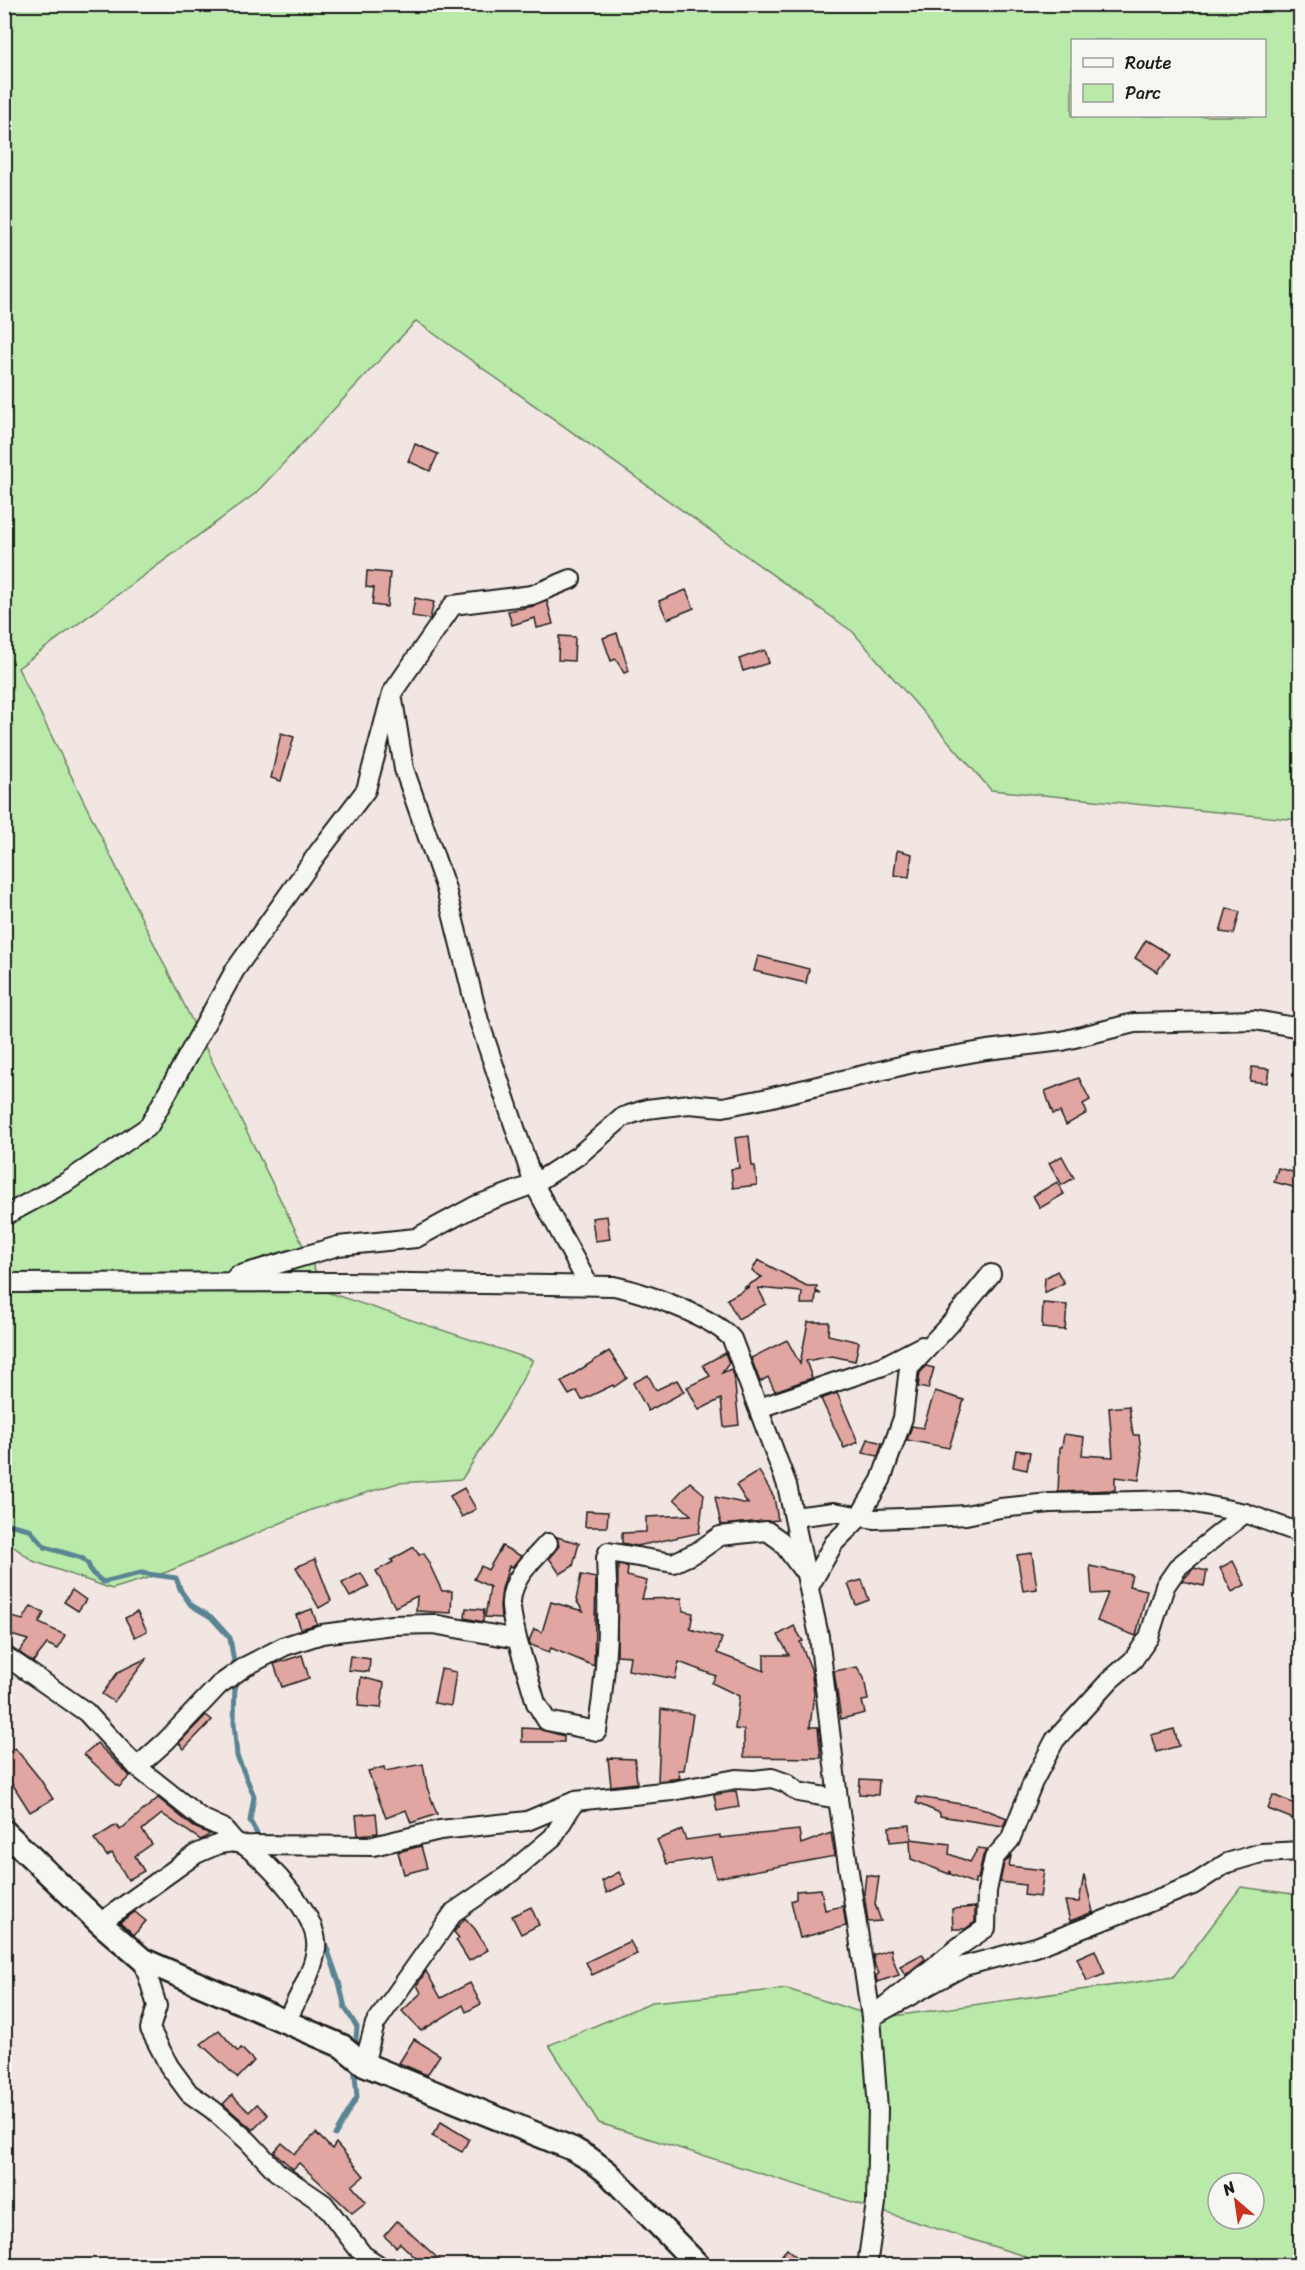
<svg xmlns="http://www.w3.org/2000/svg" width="1305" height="2270" viewBox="0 0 1305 2270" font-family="Sriracha,sans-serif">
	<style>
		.green { fill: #b9eaa9; stroke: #6a8362; stroke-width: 1.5; fill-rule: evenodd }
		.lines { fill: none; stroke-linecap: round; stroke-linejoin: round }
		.stream { stroke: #598493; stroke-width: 5 }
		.building { fill: #e1a6a1; stroke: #1c1c1c; stroke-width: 1.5 }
		.minor-casing { stroke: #1c1c1c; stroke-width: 22 }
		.tertiary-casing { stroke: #1c1c1c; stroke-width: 27 }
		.minor { stroke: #f6f6f2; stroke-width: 18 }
		.tertiary { stroke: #f6f6f2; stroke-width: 22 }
	</style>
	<rect width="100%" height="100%" fill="#f2e6e2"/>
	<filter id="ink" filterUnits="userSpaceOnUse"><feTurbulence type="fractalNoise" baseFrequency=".0167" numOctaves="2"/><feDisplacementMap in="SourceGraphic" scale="12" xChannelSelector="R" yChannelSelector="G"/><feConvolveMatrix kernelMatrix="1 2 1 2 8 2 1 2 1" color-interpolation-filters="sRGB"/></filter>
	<g filter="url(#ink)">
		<g class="green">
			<path d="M5,5H1300V820L991,790L853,632L416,321L256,493L18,668L326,1292L533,1360L505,1411L462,1479L398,1483L311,1510L167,1572L112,1589L33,1561L5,1540ZM1072,40H1264V116H1072Z"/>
			<path d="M1241,1887L1300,1895V2265H1040L1021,2255L599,2123L549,2045L652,2002L787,1989L879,2018L1173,1977ZM1218,2183H1254V2219H1218Z"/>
		</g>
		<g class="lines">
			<g class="stream">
				<polyline points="4,1523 29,1529 45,1547 82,1558 88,1564 92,1573 103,1582 141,1573 176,1578 181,1591 191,1605 211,1617 230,1638 235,1668"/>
				<polyline points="235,1680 234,1722 237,1756 254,1796 250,1821 261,1841"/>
				<polyline points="323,1937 339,1982 345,2008 357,2027 355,2049"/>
				<polyline points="335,2135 357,2097 354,2064"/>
			</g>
		</g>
		<g class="building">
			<polygon points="415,444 438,454 430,471 408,461"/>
			<polygon points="367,571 390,573 387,607 372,605 374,588 366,587"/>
			<polygon points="686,590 694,608 667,619 659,601"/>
			<polygon points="415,598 434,602 430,619 412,616"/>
			<polygon points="547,601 553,624 537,628 535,618 512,625 508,611 534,606"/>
			<polygon points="617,633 629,671 624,673 616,659 611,661 603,638"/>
			<polygon points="559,636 575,637 574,661 558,660"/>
			<polygon points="765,650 769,663 743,671 739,659"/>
			<polygon points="281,733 294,737 281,781 271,778"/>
			<polygon points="897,850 912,854 909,877 894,875"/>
			<polygon points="1227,908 1240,912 1234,934 1220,932"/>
			<polygon points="1146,940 1169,954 1157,972 1135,958"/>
			<polygon points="758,956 809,969 806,983 754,971"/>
			<polygon points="1252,1067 1269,1069 1267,1083 1250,1081"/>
			<polygon points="1079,1078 1090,1100 1083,1104 1087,1113 1066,1125 1060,1112 1053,1114 1045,1091"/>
			<polygon points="749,1136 752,1166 755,1166 757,1185 733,1188 731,1169 739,1168 735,1138"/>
			<polygon points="1062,1156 1074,1178 1062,1185 1049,1163"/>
			<polygon points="1278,1168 1300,1174 1297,1188 1274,1182"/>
			<polygon points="1057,1182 1064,1194 1040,1208 1033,1196"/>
			<polygon points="607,1216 610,1239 595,1241 592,1218"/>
			<polygon points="758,1260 807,1286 817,1286 816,1291 821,1294 816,1293 815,1304 801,1304 802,1292 758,1288 766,1304 738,1319 727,1299 749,1287 745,1287 762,1277 752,1271"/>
			<polygon points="1057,1271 1064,1283 1044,1293 1045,1278"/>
			<polygon points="1043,1303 1067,1305 1065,1330 1042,1328"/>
			<polygon points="808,1322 829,1322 828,1335 859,1342 855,1361 832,1356 806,1361 812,1378 775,1391 768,1377 760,1382 751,1358 787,1340 800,1364"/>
			<polygon points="609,1351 627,1378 614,1387 613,1385 582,1400 577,1391 569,1395 561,1382"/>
			<polygon points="725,1353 729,1363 722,1373 731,1369 734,1375 739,1425 724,1427 721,1399 699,1410 687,1387 710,1376 703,1365"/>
			<polygon points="926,1366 934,1368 928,1389 918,1387 920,1373"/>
			<polygon points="648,1375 656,1390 677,1380 684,1392 648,1411 633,1383"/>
			<polygon points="935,1391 964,1400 949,1448 907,1440 912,1426 923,1428"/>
			<polygon points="837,1393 858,1442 844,1448 821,1399"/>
			<polygon points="1129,1406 1133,1435 1139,1435 1142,1460 1139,1480 1115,1477 1115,1490 1058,1492 1060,1447 1062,1447 1064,1434 1084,1437 1082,1455 1113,1457 1109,1408"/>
			<polygon points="868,1439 882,1443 878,1456 863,1453"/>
			<polygon points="1016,1450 1030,1452 1027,1470 1013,1467"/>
			<polygon points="759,1471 774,1497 778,1520 721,1525 715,1497 748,1504 736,1485"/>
			<polygon points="690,1482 704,1494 699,1533 637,1546 622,1543 622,1533 646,1532 646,1517 691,1515 674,1499"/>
			<polygon points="464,1488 476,1509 462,1517 450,1496"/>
			<polygon points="586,1511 608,1512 607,1527 585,1527"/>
			<polygon points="557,1537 579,1543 573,1566 560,1574 549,1558 559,1546"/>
			<polygon points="502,1546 521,1556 512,1567 509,1566 502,1589 500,1606 501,1618 485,1617 490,1587 474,1579 481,1566 488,1570"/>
			<polygon points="414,1547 419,1555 424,1553 442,1591 452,1591 451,1613 416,1611 417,1596 395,1607 376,1571 393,1562 391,1560"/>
			<polygon points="1032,1553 1037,1589 1023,1591 1017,1555"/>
			<polygon points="315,1559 331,1601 319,1608 296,1567"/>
			<polygon points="1233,1561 1245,1585 1232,1592 1220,1568"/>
			<polygon points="618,1565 628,1567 627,1576 647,1581 642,1599 682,1598 683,1611 693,1613 690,1629 722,1638 717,1653 764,1671 764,1655 789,1655 778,1635 794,1626 803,1641 800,1642 811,1669 814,1693 810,1727 818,1727 821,1758 744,1757 744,1730 735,1729 739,1696 712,1683 716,1676 679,1662 675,1679 628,1670 630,1656 617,1655"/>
			<polygon points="1090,1566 1132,1575 1129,1586 1147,1590 1136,1636 1097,1621 1108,1593 1092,1594"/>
			<polygon points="1194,1568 1207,1571 1204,1586 1182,1581"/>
			<polygon points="361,1573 369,1587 350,1597 342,1583"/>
			<polygon points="581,1575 596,1578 594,1666 551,1648 549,1652 531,1645 529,1641 534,1629 542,1632 551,1602 583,1611 576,1600"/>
			<polygon points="862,1580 869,1600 856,1605 848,1584"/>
			<polygon points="72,1590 86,1600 78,1611 64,1602"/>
			<polygon points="31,1606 44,1613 39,1623 65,1635 58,1649 47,1644 33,1662 19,1652 28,1640 4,1633 4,1615 23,1620"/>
			<polygon points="466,1608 484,1610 483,1622 465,1618"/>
			<polygon points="312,1609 317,1624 301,1629 296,1615"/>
			<polygon points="137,1612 147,1631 135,1637 125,1618"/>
			<polygon points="302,1655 309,1678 282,1687 274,1664"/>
			<polygon points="350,1656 370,1659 369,1672 348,1670"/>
			<polygon points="147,1658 114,1702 102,1694 118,1672"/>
			<polygon points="857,1667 864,1678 868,1700 862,1701 865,1713 841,1719 834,1671"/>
			<polygon points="441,1669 456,1672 451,1706 434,1703"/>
			<polygon points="361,1677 384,1683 381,1708 358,1706"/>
			<polygon points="661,1709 693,1714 684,1770 678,1770 680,1778 658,1781"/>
			<polygon points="206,1715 212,1720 184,1749 179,1743"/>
			<polygon points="522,1728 539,1729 564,1736 564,1742 522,1742"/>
			<polygon points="1174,1729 1179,1746 1156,1752 1151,1735"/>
			<polygon points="97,1743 130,1776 119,1787 84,1754"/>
			<polygon points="15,1748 40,1779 53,1799 30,1812 13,1785 11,1787 4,1779 4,1757"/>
			<polygon points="608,1758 635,1759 637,1783 611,1786"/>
			<polygon points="423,1764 427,1787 437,1814 411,1823 406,1810 386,1818 368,1771 384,1767 385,1771"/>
			<polygon points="860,1779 879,1780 878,1795 859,1794"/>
			<polygon points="736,1791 739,1807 717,1811 714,1795"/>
			<polygon points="1273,1795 1300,1806 1296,1820 1268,1809"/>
			<polygon points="918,1797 979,1807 1007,1818 1003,1826 940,1816 940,1813 916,1803"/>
			<polygon points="158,1798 194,1827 210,1834 201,1840 162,1814 142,1830 152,1844 135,1856 144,1871 128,1880 112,1853 107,1856 94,1839 116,1825 120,1830"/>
			<polygon points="376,1813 378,1833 358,1835 356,1815"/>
			<polygon points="910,1825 911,1839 950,1844 949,1854 970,1862 978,1848 987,1849 983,1856 978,1879 975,1879 975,1884 950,1874 950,1871 949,1874 911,1859 910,1840 890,1842 889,1827"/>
			<polygon points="682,1830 686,1840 720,1835 720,1838 799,1830 801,1844 831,1833 835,1856 716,1878 711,1857 667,1864 657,1840"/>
			<polygon points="421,1846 427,1868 404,1874 398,1852"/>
			<polygon points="1011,1856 1009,1866 1044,1870 1040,1897 1024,1895 1025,1885 1000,1882 1004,1863"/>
			<polygon points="619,1872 625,1884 607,1893 602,1881"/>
			<polygon points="866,1875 879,1877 875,1904 881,1921 868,1922 864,1893"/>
			<polygon points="1084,1875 1093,1912 1070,1921 1065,1901 1079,1902"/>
			<polygon points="821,1889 825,1910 843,1906 846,1926 800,1938 791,1901 796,1899 796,1891"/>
			<polygon points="531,1907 539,1925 521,1934 512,1916"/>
			<polygon points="975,1907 975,1922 965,1929 953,1929 952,1909"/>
			<polygon points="135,1912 146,1921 134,1935 120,1922"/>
			<polygon points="465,1918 475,1929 488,1950 469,1961 456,1940 459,1938 454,1932"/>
			<polygon points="630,1941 637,1954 592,1975 586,1962"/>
			<polygon points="891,1949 892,1956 899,1975 877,1982 876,1976 879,1973 875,1966 873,1955"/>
			<polygon points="1095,1950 1105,1974 1087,1981 1077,1958"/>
			<polygon points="922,1954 925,1959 905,1975 900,1966"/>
			<polygon points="426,1971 441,1998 470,1983 481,2004 466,2012 463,2005 421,2031 402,2011 421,1993 417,1985"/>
			<polygon points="219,2030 238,2052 241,2048 254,2061 238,2078 201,2044"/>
			<polygon points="414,2039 440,2055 427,2075 399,2063"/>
			<polygon points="232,2095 249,2112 257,2104 268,2115 253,2130 223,2104"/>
			<polygon points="441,2122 469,2139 462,2152 432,2136"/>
			<polygon points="316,2133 332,2149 336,2143 364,2176 352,2186 366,2202 352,2213 299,2163 293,2169 274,2152 282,2143 295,2154"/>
			<polygon points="397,2221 445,2265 423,2265 400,2243 396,2247 384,2236"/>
			<polygon points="787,2249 806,2265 773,2265"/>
		</g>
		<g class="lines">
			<defs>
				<g id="minor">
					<polyline points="393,700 404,769 446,889 479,1021 534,1184 588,1284"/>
					<polyline points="4,1216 65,1183 149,1126 235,970 318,853 366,790 392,693 453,605 532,595 571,579"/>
					<polyline points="237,1276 338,1246 416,1238 477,1205 534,1184 579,1155 623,1117 647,1109 689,1104 723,1107 768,1098 913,1063 987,1050 1062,1041 1134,1023 1255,1020 1300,1028"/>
					<path d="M4,1283L344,1282L614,1286C643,1292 714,1317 732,1339L787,1485L819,1636L838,1799L871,2017L878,2109L876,2203L867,2266"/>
					<polyline points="759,1408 883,1366 922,1346"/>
					<polyline points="1245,1513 1179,1566 1165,1586 1149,1637 1133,1660 1110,1680 1055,1740 1033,1782 1010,1840 994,1858 987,1891 986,1928 961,1945 871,2017 964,1966 1036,1947 1193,1885 1227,1863 1261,1853 1300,1851"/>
					<polyline points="794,1517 834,1512 874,1519 931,1517 966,1515 1000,1508 1050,1503 1180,1500 1245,1513 1300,1533"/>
					<polyline points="809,1587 834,1543 858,1519 881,1480 903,1418 909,1368 950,1324 991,1274"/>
					<path d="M517,1639C515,1628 510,1613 511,1602C512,1577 533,1560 548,1543"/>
					<polyline points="4,1655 86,1712 137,1767 201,1818 223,1828 236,1843"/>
					<path d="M137,1767L166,1741L219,1685L246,1666L285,1646L322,1634L392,1625L433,1624L517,1639L536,1703L547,1721L597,1731C607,1675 609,1615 606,1558L608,1552L673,1563L697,1552L720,1536L767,1531L781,1541L801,1568"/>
					<path d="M244,1845C269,1863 320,1917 316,1949C313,1974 296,2000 286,2022"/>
					<polyline points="100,1923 196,1854 219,1844 234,1842 244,1845 373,1846 440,1830 527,1821 575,1801 672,1791 736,1779 754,1780 772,1778 786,1783 798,1792 838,1799"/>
					<polyline points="143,1960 157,2006 150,2029 169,2066 189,2093 213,2110 248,2141 277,2172 324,2204 363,2255 380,2266"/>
					<polyline points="364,2064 375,2024 454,1912 508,1875 553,1837 575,1801"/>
				</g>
				<polyline id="tertiary" points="4,1831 100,1923 143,1960 342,2046 364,2064 573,2149 590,2159 607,2172 699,2266"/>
			</defs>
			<use href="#minor" class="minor-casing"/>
			<use href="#tertiary" class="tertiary-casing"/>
			<use href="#minor" class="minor"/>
			<use href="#tertiary" class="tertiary"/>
		</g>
	</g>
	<rect width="1305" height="2270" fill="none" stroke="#f6f6f2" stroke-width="24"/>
	<rect x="12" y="12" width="1281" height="2246" fill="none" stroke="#1c1c1c" stroke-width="2" filter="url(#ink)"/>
	<rect x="1071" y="39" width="195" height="78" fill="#f6f6f2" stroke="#9f9f9c" stroke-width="1.5"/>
	<rect x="1083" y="58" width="30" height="9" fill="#f6f6f2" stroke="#9f9f9c" stroke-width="1.5"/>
	<text x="1125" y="69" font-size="18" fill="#1c1c1c">Route</text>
	<rect x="1083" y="84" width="30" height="18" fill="#b9eaa9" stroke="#9f9f9c" stroke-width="1.5"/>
	<text x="1125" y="99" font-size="18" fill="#1c1c1c">Parc</text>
	<g transform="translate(1236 2201) rotate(331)"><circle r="28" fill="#f6f6f2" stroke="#9f9f9c" stroke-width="1.5"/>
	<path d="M0-4.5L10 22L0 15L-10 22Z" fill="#c8321e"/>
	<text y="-9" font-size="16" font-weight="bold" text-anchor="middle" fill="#1c1c1c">N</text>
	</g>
</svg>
